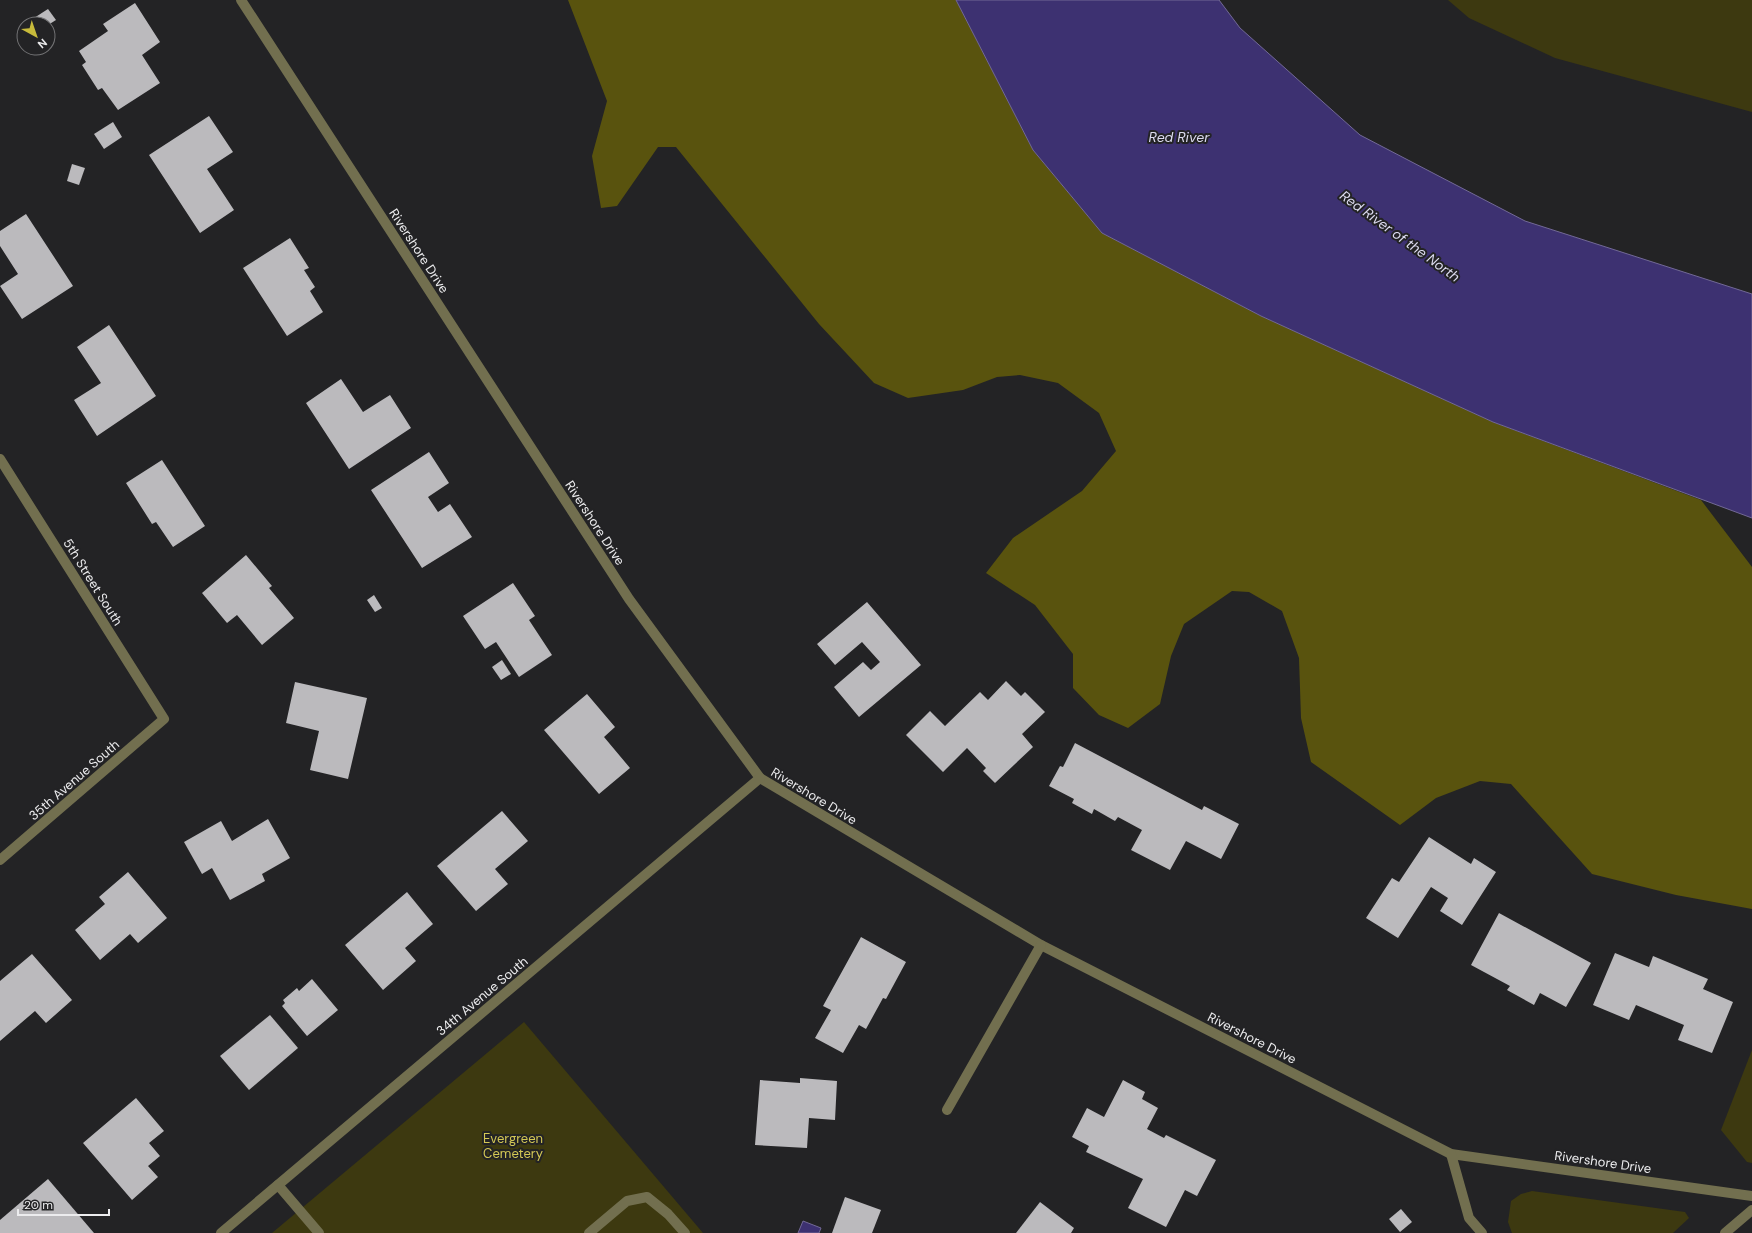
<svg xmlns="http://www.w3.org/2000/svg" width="1752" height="1233" viewBox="0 0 1752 1233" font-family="'DM Sans',sans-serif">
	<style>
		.green { fill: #3d3910 }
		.forest { fill: #59530e }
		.water { fill: #3d3171; stroke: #726996 }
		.building { fill: #bbbabd }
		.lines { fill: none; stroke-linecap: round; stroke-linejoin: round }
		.minor { stroke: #726f4f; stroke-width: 10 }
		.labels { text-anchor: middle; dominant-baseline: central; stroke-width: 4; stroke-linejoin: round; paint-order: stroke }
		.street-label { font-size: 13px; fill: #ececee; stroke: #232325 }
		.park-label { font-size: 13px; fill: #d4c855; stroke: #232325 }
		.water-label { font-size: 14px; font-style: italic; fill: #dcdbef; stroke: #232325 }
	</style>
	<rect width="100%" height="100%" fill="#232325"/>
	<g class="green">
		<polygon points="1448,0 1752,0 1752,112 1555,58 1469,18"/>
		<polygon points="524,1022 703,1233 272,1233"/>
		<polygon points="1752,1050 1752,1163 1747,1162 1721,1130"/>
		<polygon points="1532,1191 1685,1212 1689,1218 1673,1233 1512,1233 1508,1222 1511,1201 1521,1194"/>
	</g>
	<polygon class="forest" points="568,0 956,0 1033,150 1102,233 1261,316 1493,422 1701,500 1752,567 1752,909 1676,895 1592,874 1511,784 1480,781 1436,798 1400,825 1311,762 1301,718 1299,658 1282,611 1249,592 1232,591 1184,624 1171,656 1160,704 1128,728 1099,715 1073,688 1073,654 1035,605 986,573 1013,538 1082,491 1116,451 1099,413 1058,383 1020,375 997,377 963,390 908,398 874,383 819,324 676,147 658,147 617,206 601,208 592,156 607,101"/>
	<g class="water">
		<polygon points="956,0 1219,0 1240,28 1360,135 1525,221 1752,294 1752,518 1493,422 1261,316 1102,233 1033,150"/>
		<polygon points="803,1221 821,1228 819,1233 798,1233"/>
	</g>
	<g class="building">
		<polygon points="135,3 160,42 142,55 160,83 118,110 102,88 98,90 82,65 86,62 79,51 108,31 103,24"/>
		<polygon points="48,9 56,20 48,25 38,24 34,18"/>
		<polygon points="209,116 233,152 207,169 234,210 200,233 149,155"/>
		<polygon points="113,122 122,137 104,149 94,134"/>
		<polygon points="72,164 85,168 79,185 67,181"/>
		<polygon points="26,214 73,286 22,319 0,286 18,274 0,246 0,231"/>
		<polygon points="290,238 309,268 304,270 315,287 310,291 323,312 287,336 243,268"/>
		<polygon points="109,325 156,396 97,436 74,400 101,383 77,347"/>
		<polygon points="341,379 363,412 390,395 411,428 349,469 306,403"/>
		<polygon points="429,452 449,483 428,497 438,512 450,504 472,537 422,568 371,490"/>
		<polygon points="162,460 205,526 173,547 156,522 152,524 126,483"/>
		<polygon points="246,555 272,586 269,588 294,618 262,645 237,615 227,623 202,593"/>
		<polygon points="513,583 535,616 529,620 552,655 519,677 496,642 485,649 463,616"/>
		<polygon points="374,595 382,608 375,612 367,600"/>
		<polygon points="867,602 921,665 859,717 834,687 863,662 871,670 880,662 862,642 835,665 817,644"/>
		<polygon points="502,660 511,674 501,680 492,667"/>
		<polygon points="1006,681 1021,696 1025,692 1045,712 1022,734 1033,747 995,783 983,771 986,768 967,748 943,772 906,735 930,711 945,726 980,692 988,700"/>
		<polygon points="295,682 367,698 348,779 310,770 319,731 286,723"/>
		<polygon points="587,694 615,727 604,737 630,768 599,794 544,730"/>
		<polygon points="1075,743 1202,810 1204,806 1239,824 1221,859 1186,841 1170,870 1131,850 1142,830 1118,817 1115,821 1094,809 1092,814 1072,803 1074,799 1049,786 1060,766 1063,767"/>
		<polygon points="502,811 528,841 495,869 508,884 476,911 437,866"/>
		<polygon points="268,819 290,858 262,874 265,881 230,900 212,868 202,874 184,842 221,821 232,841"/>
		<polygon points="1429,837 1471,864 1474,858 1496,872 1462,925 1440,911 1448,898 1431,887 1398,938 1366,918 1392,878 1399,882"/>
		<polygon points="128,872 167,918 138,943 130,934 100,960 75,930 105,904 99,897"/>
		<polygon points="407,892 433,924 405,948 416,961 383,990 345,945"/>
		<polygon points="1499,913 1591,963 1566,1007 1540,993 1534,1005 1507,990 1510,986 1471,965"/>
		<polygon points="861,937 906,962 886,999 883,998 866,1029 859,1025 843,1053 815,1038 831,1010 823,1006"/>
		<polygon points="1615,953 1649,967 1653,956 1708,979 1703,989 1733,1002 1712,1053 1678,1040 1684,1025 1636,1005 1629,1020 1593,1005"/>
		<polygon points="32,954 72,1000 46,1023 35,1011 0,1041 0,981"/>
		<polygon points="312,979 338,1010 307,1036 282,1006 285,1003 283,1000 297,988 299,991"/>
		<polygon points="270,1015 298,1048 249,1090 220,1056"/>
		<polygon points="800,1078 837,1081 835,1120 809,1118 807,1148 755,1145 760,1080 800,1083"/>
		<polygon points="1123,1080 1145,1092 1142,1099 1158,1108 1147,1129 1164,1138 1166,1135 1216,1160 1197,1196 1185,1190 1166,1227 1128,1208 1143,1179 1086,1152 1089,1146 1072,1137 1087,1108 1104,1117"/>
		<polygon points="136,1098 164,1131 149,1143 160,1156 148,1166 158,1177 132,1200 83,1143"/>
		<polygon points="48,1179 94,1233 0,1233 0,1220"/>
		<polygon points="845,1197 881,1210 872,1233 832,1233"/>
		<polygon points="1040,1202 1074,1228 1071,1233 1016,1233"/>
		<polygon points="1401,1209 1412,1222 1400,1232 1389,1219"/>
	</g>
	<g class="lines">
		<g class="minor">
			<polyline points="241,0 629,599 760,778 1041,945 1451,1154 1752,1196"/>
			<polyline points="0,459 164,719 0,860"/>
			<polyline points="947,1110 1041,945"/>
			<polyline points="1451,1154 1469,1218 1482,1233"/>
			<polyline points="278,1185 319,1233"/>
			<polyline points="221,1233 760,778"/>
			<polyline points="589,1233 627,1201 647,1197 668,1214 685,1233"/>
			<polyline points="1725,1233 1752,1210"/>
		</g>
	</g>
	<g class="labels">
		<g class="street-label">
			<text transform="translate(419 251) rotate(57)">Rivershore Drive</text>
			<text transform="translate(595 523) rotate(57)">Rivershore Drive</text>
			<text transform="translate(93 582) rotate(58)">5th Street South</text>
			<text transform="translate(74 780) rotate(-41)">35th Avenue South</text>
			<text transform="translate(814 796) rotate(31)">Rivershore Drive</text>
			<text transform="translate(482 996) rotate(-40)">34th Avenue South</text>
			<text transform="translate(1252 1038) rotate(27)">Rivershore Drive</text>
			<text transform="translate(1603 1162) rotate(8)">Rivershore Drive</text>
		</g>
		<g class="park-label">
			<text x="513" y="1138">Evergreen<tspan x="513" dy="15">Cemetery</tspan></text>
		</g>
		<g class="water-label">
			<text x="1179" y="137">Red River</text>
			<text transform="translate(1400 236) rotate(36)">Red River of the North</text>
		</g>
	</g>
	<g transform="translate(36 36) rotate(140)"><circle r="19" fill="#232325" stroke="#737375"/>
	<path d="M0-3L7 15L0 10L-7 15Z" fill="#c8bb3b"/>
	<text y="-6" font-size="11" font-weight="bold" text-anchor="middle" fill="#ececee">N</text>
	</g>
	<path d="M18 1209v6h91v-6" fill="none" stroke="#ececee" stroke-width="2"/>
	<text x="24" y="1209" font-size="12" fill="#ececee" stroke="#232325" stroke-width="3" paint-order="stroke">20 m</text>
</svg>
